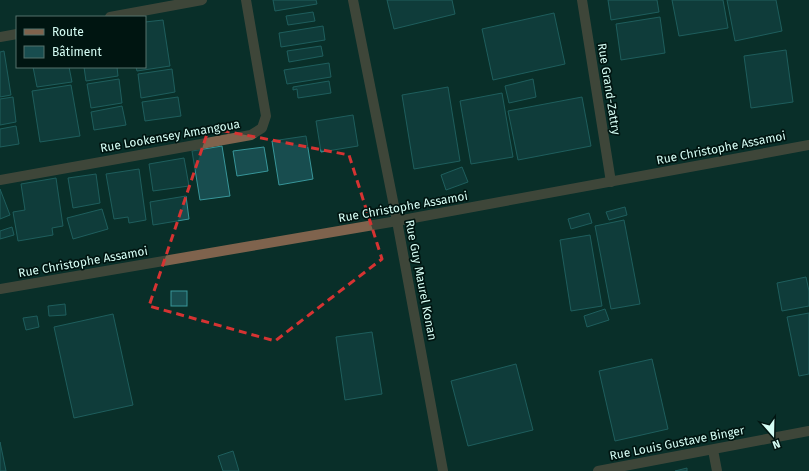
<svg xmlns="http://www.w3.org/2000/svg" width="809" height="471" viewBox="0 0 809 471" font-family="'Fira Sans',sans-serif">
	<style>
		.building { fill: #184d4f; stroke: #38969a }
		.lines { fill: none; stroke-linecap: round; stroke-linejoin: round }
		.street { stroke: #7f634d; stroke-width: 10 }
		.marked { fill: none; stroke: #d63332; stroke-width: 3; stroke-dasharray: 8 5; stroke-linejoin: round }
		.labels { text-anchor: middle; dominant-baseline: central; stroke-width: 3.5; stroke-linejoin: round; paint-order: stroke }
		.street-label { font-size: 12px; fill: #d5fdf4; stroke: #001511 }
	</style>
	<rect width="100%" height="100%" fill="#092f29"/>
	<g class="building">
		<polygon points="273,0 316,0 317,4 275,11"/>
		<polygon points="387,0 452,0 455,14 394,29"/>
		<polygon points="608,0 657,0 659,12 611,20"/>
		<polygon points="672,0 723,0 728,28 679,36"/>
		<polygon points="727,0 776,0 782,31 735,41"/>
		<polygon points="313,12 315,21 288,25 286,16"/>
		<polygon points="554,13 565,64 493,80 482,29"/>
		<polygon points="660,17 665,53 621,60 616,24"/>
		<polygon points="163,20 170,66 137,71 136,67 145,67 145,22"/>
		<polygon points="323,26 325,40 281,47 279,33"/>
		<polygon points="321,46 323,56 289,62 287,51"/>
		<polygon points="786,50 793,102 751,108 744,56"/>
		<polygon points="4,51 11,95 0,97 0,52"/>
		<polygon points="329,63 331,77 287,84 284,70"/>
		<polygon points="33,67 69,67 72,82 37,87"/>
		<polygon points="84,67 117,67 118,76 86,81"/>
		<polygon points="172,69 175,92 141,98 138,74"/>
		<polygon points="119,79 122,103 91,108 87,84"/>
		<polygon points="533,79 536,97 509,103 505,86"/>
		<polygon points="329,81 331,93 298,98 297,89 293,90 293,87"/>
		<polygon points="71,85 80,136 40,142 32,91"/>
		<polygon points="448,87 460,161 414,169 402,95"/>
		<polygon points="502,93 513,157 471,164 460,101"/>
		<polygon points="13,97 16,122 0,125 0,99"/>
		<polygon points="178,97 181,116 145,121 142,102"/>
		<polygon points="582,97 591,146 518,160 508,111"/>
		<polygon points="122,106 126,125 94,130 91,112"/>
		<polygon points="353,115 358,146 321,152 316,121"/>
		<polygon points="16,126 19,144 0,147 0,129"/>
		<polygon points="306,136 313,179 279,185 272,141"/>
		<polygon points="222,146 230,196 200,200 192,151"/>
		<polygon points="264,147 268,171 237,176 233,151"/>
		<polygon points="184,158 189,186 153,191 149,164"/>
		<polygon points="462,167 468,182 446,190 441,175"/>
		<polygon points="139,169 146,220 129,223 128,217 114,219 106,174"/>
		<polygon points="96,174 100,203 73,208 68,178"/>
		<polygon points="56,178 63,226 52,228 53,235 18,241 13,212 25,210 21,184"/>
		<polygon points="0,189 10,215 0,219"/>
		<polygon points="186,196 189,219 153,225 150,202"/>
		<polygon points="625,207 627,215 609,220 606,212"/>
		<polygon points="102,209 108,229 73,239 67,218"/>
		<polygon points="589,213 592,223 571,229 568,219"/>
		<polygon points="624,220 640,304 611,309 595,226"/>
		<polygon points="12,227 14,235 0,239 0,231"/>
		<polygon points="590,235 602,306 571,311 560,240"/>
		<polygon points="806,277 809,291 809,306 782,311 777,283"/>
		<rect x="171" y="291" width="16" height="15"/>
		<polygon points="65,304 66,315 49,316 48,306"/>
		<polygon points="605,309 609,320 587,327 584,316"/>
		<polygon points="809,313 809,374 799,376 787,317"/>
		<polygon points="113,314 133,405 74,418 54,327"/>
		<polygon points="37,316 39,327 26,330 23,318"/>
		<polygon points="372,332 382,394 345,400 336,337"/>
		<polygon points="652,359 668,429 615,441 599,371"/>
		<polygon points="516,364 533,430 468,446 451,381"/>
		<polygon points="0,442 6,471 0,471"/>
		<polygon points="233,451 239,471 223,471 218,456"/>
		<polygon points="687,468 687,471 675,471"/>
	</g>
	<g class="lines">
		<g class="street">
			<polyline points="353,0 397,221 443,471"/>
			<polyline points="582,0 611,182"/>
			<polyline points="110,17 202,0"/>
			<polyline points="0,37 17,34"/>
			<polyline points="0,180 251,135 262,128 266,116 246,0"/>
			<polyline points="0,289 397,221 809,145"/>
			<polyline points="713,450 717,471"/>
			<polyline points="598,471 809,431"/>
		</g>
	</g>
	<path d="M0 0H809V471H0ZM209,128L349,155L382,259L275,341L149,306Z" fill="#092f29" fill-opacity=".55" fill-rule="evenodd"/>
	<path class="marked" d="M209,128L349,155L382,259L275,341L149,306Z"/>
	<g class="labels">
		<g class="street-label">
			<text transform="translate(609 89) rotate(81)">Rue Grand-Zattry</text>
			<text transform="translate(170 136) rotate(-10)">Rue Lookensey Amangoua</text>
			<text transform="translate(721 148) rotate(-11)">Rue Christophe Assamoi</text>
			<text transform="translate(403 207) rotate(-10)">Rue Christophe Assamoi</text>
			<text transform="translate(83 262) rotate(-10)">Rue Christophe Assamoi</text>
			<text transform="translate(421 280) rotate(79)">Rue Guy Maurel Konan</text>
			<text transform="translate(677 443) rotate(-11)">Rue Louis Gustave Binger</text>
		</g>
	</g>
	<rect x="16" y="16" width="130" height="52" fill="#001511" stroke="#55726c"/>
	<rect x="24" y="29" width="20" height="6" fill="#7f634d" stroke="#55726c"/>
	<text x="52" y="36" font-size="12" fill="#d5fdf4">Route</text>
	<rect x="24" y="46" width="20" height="12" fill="#184d4f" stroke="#55726c"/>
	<text x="52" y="56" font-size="12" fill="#d5fdf4">Bâtiment</text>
	<g transform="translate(773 435) rotate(160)" stroke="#001511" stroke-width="3" paint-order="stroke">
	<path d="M0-3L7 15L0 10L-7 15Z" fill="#d5fdf4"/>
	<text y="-6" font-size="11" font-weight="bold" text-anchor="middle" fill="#d5fdf4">N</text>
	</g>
</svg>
